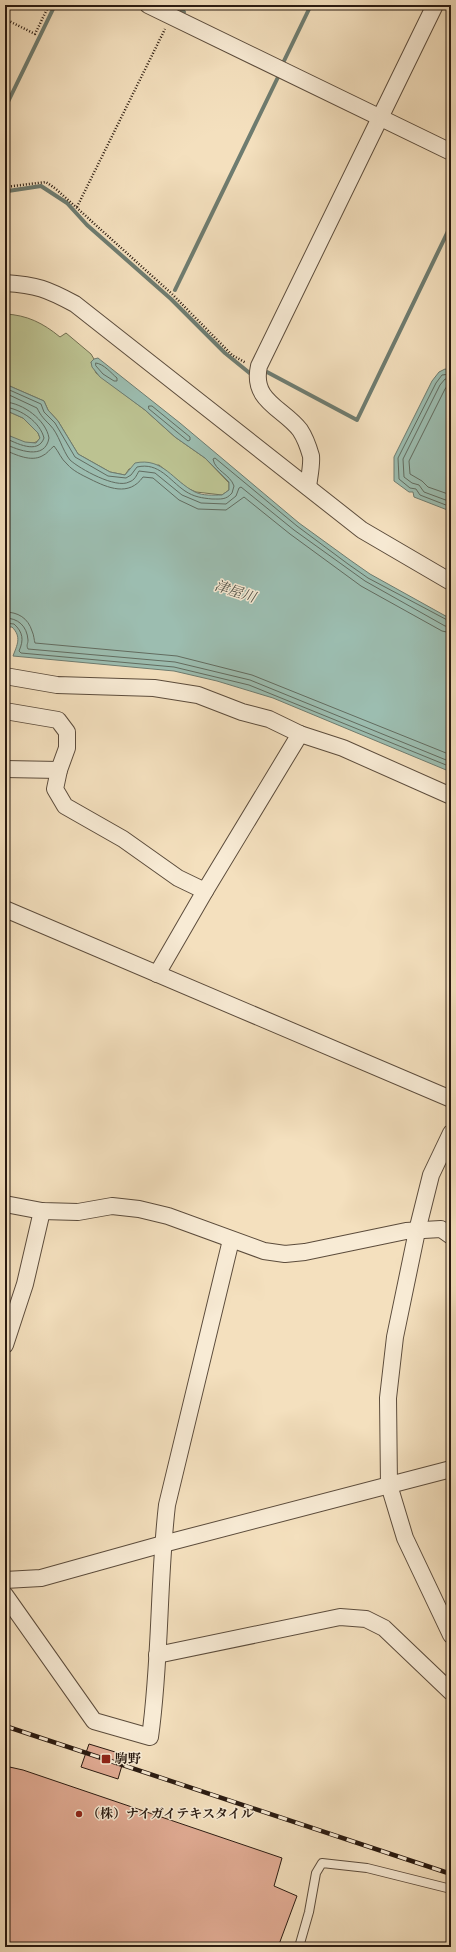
<svg xmlns="http://www.w3.org/2000/svg" width="456" height="1952" viewBox="0 0 456 1952" font-family="'Libre Bodoni','Noto Serif JP',serif">
	<style>
		.green { fill: #bcc291; stroke: #726e51 }
		.water { fill: #9cbdb0; stroke: #6e7c70 }
		.lines { fill: none; stroke-linecap: round; stroke-linejoin: round }
		.shore { stroke: #626c60; stroke-width: 1 }
		.stream { stroke: #6e7c70; stroke-width: 4 }
		.building { fill: #e3ad96; stroke: #291a11 }
		.lane-casing { stroke: #5c4c3c; stroke-width: 10 }
		.street-casing { stroke: #5c4c3c; stroke-width: 18 }
		.path { stroke: #291a11; stroke-width: 2.5; stroke-dasharray: 1 2; stroke-linecap: butt }
		.lane { stroke: #f8ebd5; stroke-width: 8 }
		.street { stroke: #f8ebd5; stroke-width: 16 }
		.rail-casing { stroke: #291a11; stroke-width: 4.5 }
		.rail { stroke: #f8ebd5; stroke-width: 3; stroke-dasharray: 9; stroke-linecap: butt }
		.poi-dot { fill: #8f2418; stroke: #f8ebd5; stroke-width: 1.5 }
		.labels { text-anchor: middle; dominant-baseline: central; stroke-width: 3; stroke-linejoin: round; paint-order: stroke }
		.poi-label { font-size: 13px; font-weight: bold; fill: #291a11; stroke: #f8ebd5; text-anchor: start }
		.water-label { font-size: 14px; font-style: italic; fill: #515349; stroke: #f8ebd5 }
	</style>
	<rect width="100%" height="100%" fill="#f4e0be"/>
	<filter id="stains"><feTurbulence type="fractalNoise" baseFrequency=".005" numOctaves="4"/><feColorMatrix values="0 0 0 0 .2 0 0 0 0 .09 0 0 0 0 .02 0 0 0 .5 -.17"/></filter>
	<radialGradient id="worn" r=".72"><stop offset=".6" stop-color="#630" stop-opacity="0"/><stop offset="1" stop-color="#630" stop-opacity=".3"/></radialGradient>
	<g class="green">
		<path d="M5,314C27,315 43,323 60,337L66,333L91,354L94,359L91,362L96,373L145,410L175,437L205,458L229,483V490L222,495L196,492L187,488L159,465L129,469L125,475L110,472L78,454L58,421L48,410L44,401L5,384Z"/>
		<path d="M5,410L23,418L38,433L40,438C33,450 14,438 5,434Z"/>
	</g>
	<g class="water">
		<path d="M98,358L180,423L299,523L350,560L370,574L451,619V772L273,698L217,681L174,671L13,656C17,645 22,637 12,627H5V434L25,442L36,443L40,438L38,433L23,418L5,410V384L44,401L48,410L58,421L78,454L110,472L125,475L135,463C163,457 173,481 195,492C203,496 213,495 222,495L229,490V482L205,458L175,437L145,410L100,377L92,367L91,362L94,359Z"/>
		<polygon points="445,369 451,370 450,511 414,497 413,492 409,492 394,481 394,457 432,381 439,372"/>
	</g>
	<g class="lines">
		<g class="shore">
			<path d="M96,363C104,364 111,373 117,378V381H114L103,374L96,366Z"/>
			<polyline points="451,374 442,375 436,383 398,458 399,479 410,488 416,489 420,495 451,507"/>
			<polyline points="451,379 445,379 440,385 403,459 404,477 412,483 419,485 424,492 451,502"/>
			<polyline points="451,385 448,385 445,389 409,461 410,474 422,481 428,487 451,495"/>
			<path d="M5,388L41,404L44,412L55,423L75,457L108,476L126,478L131,475L137,467C159,462 169,480 185,491C194,497 202,498 212,499C221,499 226,500 232,493L234,486C230,474 215,471 213,459L215,458L297,526L348,564L368,578L451,622"/>
			<path d="M5,393L37,408C41,416 44,419 50,425C59,434 62,450 70,460C80,469 116,489 129,482C135,480 136,476 139,471L155,473L182,495L201,503L226,504L236,496L239,488L241,487L294,530L365,581L445,626L451,627"/>
			<path d="M5,402C23,403 46,420 49,438C45,461 18,450 5,444"/>
			<polygon points="149,406 152,406 190,437 190,440 188,441 149,409"/>
			<path d="M5,407C21,409 40,422 44,438C38,455 16,443 5,438"/>
			<path d="M5,450C16,455 31,462 42,456C47,454 50,449 54,446C59,452 61,459 67,464C73,471 82,475 90,479C108,488 129,497 143,477L153,478L179,500L198,509L226,510L244,497L290,534L361,586L442,631L451,633"/>
			<path d="M5,612C18,612 28,618 32,631C34,635 34,640 35,643L177,656L252,675L451,755"/>
			<path d="M5,618C18,618 27,626 28,640C28,644 26,645 28,649L175,662L250,680L451,762"/>
			<path d="M5,623L14,624C23,632 24,640 19,651L21,653L174,667L249,685L451,767"/>
		</g>
		<g class="stream">
			<polyline points="183,5 181,9 184,12"/>
			<polyline points="283,63 311,5"/>
			<polyline points="5,108 55,5"/>
			<polyline points="5,180 5,181"/>
			<polyline points="8,191 41,186 67,203 87,225 171,299 225,353 252,375"/>
			<polyline points="175,290 280,73"/>
			<polyline points="267,372 357,420 451,225"/>
		</g>
	</g>
	<g class="building">
		<polygon points="89,1744 125,1755 118,1779 81,1767"/>
		<polygon points="5,1766 23,1770 282,1858 274,1886 297,1896 278,1947 5,1947"/>
	</g>
	<g class="lines">
		<defs>
			<polyline id="lane" points="299,1947 309,1912 316,1873 322,1863 367,1868 451,1889"/>
			<g id="street">
				<polyline points="148,5 451,152"/>
				<path d="M5,283C37,285 47,289 75,304L362,530L451,582"/>
				<path d="M308,487C309,478 312,465 311,456C309,449 304,436 300,430C283,408 251,401 259,366L435,5"/>
				<polyline points="5,676 57,685 154,688 198,695 242,712 269,719 300,734 343,748 451,796"/>
				<polyline points="5,711 58,720 67,732 67,748 59,770 55,789 65,806 123,839 178,878 205,891"/>
				<polyline points="5,769 59,770"/>
				<polyline points="5,909 451,1099"/>
				<polyline points="157,974 205,891 300,734"/>
				<polyline points="451,1133 431,1175 417,1231 395,1337 388,1398 389,1485 405,1538 451,1635"/>
				<polyline points="5,1204 42,1211 78,1212 112,1206 139,1209 168,1216 264,1251 285,1254 305,1252 406,1231 441,1229 451,1236"/>
				<polyline points="5,1345 25,1284 42,1211"/>
				<polyline points="5,1580 41,1578 163,1544 451,1469"/>
				<path d="M5,1595L94,1721L150,1737C161,1660 158,1582 167,1505L231,1240"/>
				<polyline points="157,1655 340,1617 366,1619 384,1628 451,1692"/>
			</g>
		</defs>
		<use href="#lane" class="lane-casing"/>
		<use href="#street" class="street-casing"/>
		<g class="path">
			<polyline points="5,19 35,34 49,5"/>
			<polyline points="5,187 46,182 56,189 172,294 232,355 246,363"/>
			<polyline points="77,207 165,29"/>
		</g>
		<use href="#lane" class="lane"/>
		<use href="#street" class="street"/>
		<defs>
			<polyline id="rail" points="5,1726 451,1874"/>
		</defs>
		<use href="#rail" class="rail-casing"/>
		<use href="#rail" class="rail"/>
	</g>
	<g class="poi-dot">
		<rect x="101" y="1754" width="10" height="10" rx="2"/>
		<circle cx="79" cy="1814" r="4"/>
	</g>
	<g class="labels">
		<g class="poi-label">
			<text x="115" y="1759">駒野</text>
			<text x="87" y="1814">（株）ナイガイテキスタイル</text>
		</g>
		<g class="water-label">
			<text transform="translate(235 592) rotate(18)">津屋川</text>
		</g>
	</g>
	<rect width="456" height="1952" fill="none" stroke="#f4e0be" stroke-width="20"/>
	<rect x="6" y="6" width="444" height="1940" fill="none" stroke="#291a11" stroke-width="2"/>
	<rect x="10" y="10" width="436" height="1932" fill="none" stroke="#291a11"/>
	<rect width="100%" height="100%" filter="url(#stains)"/>
	<rect width="100%" height="100%" fill="url(#worn)"/>
</svg>
